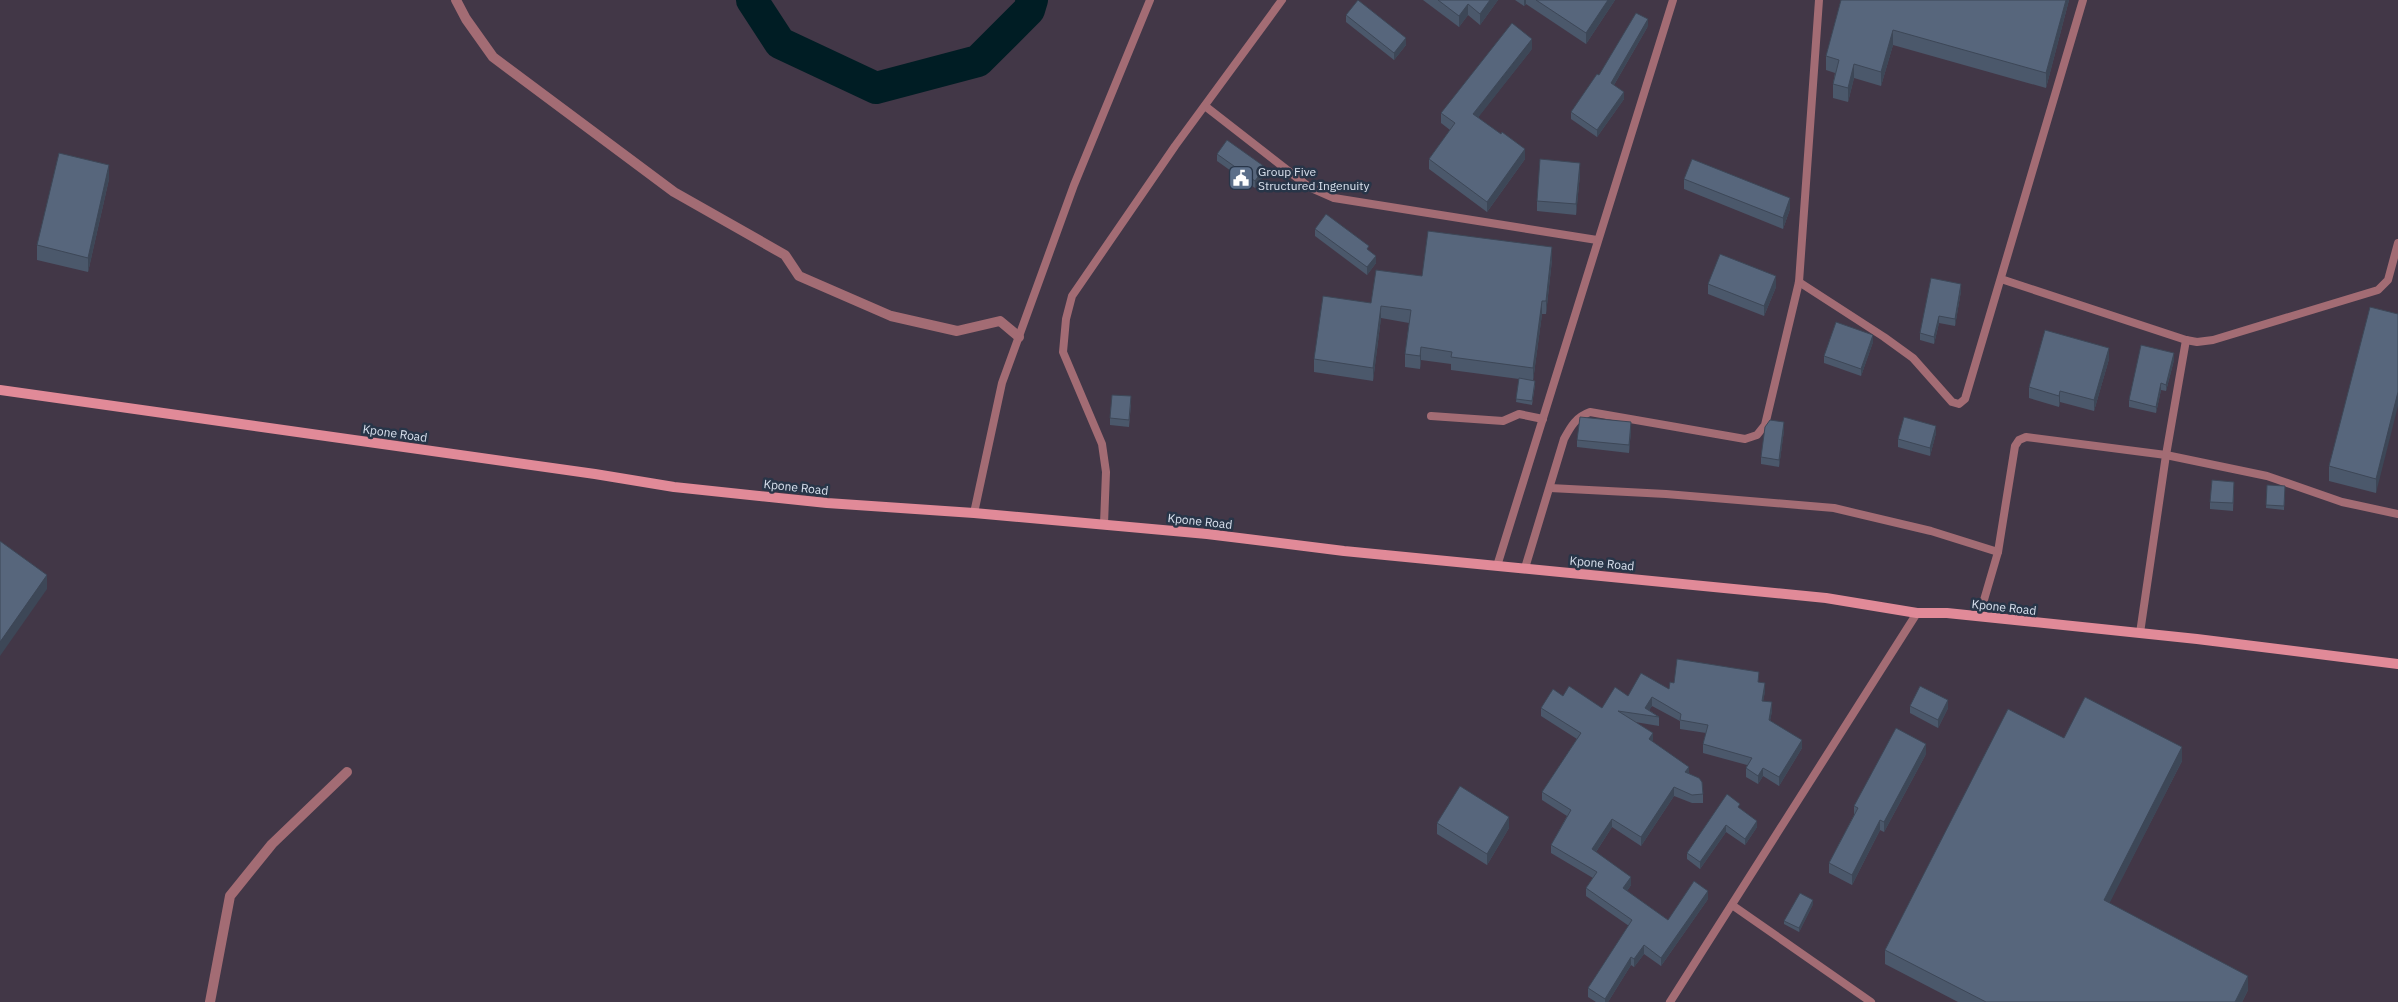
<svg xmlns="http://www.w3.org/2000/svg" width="2398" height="1002" viewBox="0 0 2398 1002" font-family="'IBM Plex Sans',sans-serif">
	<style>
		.industrial { fill: #423747 }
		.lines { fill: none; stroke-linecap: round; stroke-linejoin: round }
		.river { stroke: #001d24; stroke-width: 32 }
		.lane { stroke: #a36c74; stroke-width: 8 }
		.street { stroke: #a36c74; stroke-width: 10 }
		.secondary { stroke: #e18a98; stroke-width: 10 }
		.wall { fill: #4b586b }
		.shaded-wall { fill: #3d4757 }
		.building { fill: #57667c; stroke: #3d4757 }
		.labels { text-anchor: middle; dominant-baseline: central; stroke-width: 5; stroke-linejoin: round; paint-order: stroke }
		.poi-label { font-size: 12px; fill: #d8e0ed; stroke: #283548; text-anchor: start }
		.street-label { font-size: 12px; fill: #d8e0ed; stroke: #283548 }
	</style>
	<rect width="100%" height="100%" fill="#283548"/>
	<rect class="industrial" x="0" y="0" width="2398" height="1002"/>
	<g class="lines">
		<polyline class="river" points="752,0 780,43 876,88 978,61 1029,10 1032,0"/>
		<g class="lane">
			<polyline points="1205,106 1309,187 1334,198 1597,240"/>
			<polyline points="2001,279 2186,340 2197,342 2213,340 2378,290 2388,280 2398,243"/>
			<polyline points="1799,282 1884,337 1913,358 1952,402 1959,404 1965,399 2083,0"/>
			<polyline points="1431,416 1503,421 1519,414 1543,419"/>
			<polyline points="1550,488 1666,494 1834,508 1931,531 1998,552"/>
			<polyline points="974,513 1002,383 1074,185 1150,0"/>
			<polyline points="1104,524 1106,472 1102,444 1063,352 1066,319 1072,296 1175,146 1282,0"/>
			<polyline points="1497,566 1673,0"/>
			<path d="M1525,568L1564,439C1571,426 1576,417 1590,412L1745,439L1757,435L1765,425L1799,282L1819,0"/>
			<polyline points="1979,617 1998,552 2015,446 2019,440 2026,437 2166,455 2267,476 2342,502 2398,514"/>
			<polyline points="2140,633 2166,455 2186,340"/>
			<polyline points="1732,905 1871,1002"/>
			<polyline points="1670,1002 1917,613"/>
		</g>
		<g class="street">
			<polyline points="456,0 466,19 493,57 674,192 785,255 799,276 891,316 957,331 1000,321 1019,337"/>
			<polyline points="210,1002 230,896 272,844 347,772"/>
		</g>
		<polyline class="secondary" points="0,390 595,474 674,487 827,503 974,513 1207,534 1344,551 1826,598 1917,613 1947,613 2197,639 2398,664"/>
	</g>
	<g class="wall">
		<polygon points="1423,0 1498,0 1480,25 1468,15 1459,27"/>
		<polygon points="1515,0 1615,0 1586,44 1526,4 1524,6"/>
		<polygon points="1841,0 2069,0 2046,88 1893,45 1881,86 1854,78 1848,102 1833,98 1833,84 1835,73 1826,70 1826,56"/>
		<polygon points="1346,15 1406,45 1394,60 1346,22"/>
		<polygon points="1648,26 1614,85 1624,99 1597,137 1571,119 1571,112 1599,75"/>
		<polygon points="1532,49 1478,117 1525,159 1487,212 1429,169 1429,159 1450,130 1441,123 1441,113"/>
		<polygon points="1217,154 1265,174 1255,188 1217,161"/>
		<polygon points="1580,174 1576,215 1537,211 1537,201"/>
		<polygon points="109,179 88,272 37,260 37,245"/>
		<polygon points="1684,179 1790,209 1783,229 1684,189"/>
		<polygon points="1315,229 1376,263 1367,275 1315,236"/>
		<polygon points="1552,260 1546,314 1542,314 1533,381 1535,385 1532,405 1516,402 1519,379 1451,370 1451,364 1421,360 1420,369 1405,367 1405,354 1409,323 1381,318 1373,381 1314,372 1314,359 1371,303 1422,276"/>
		<polygon points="1708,284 1776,287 1764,316 1708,294"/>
		<polygon points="1961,291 1955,326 1939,323 1934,344 1920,340 1920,333"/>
		<polygon points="2398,314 2376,493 2329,481 2329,466"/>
		<polygon points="1873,342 1861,376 1824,363 1824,356"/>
		<polygon points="2109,359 2094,411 2060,402 2059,407 2029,398 2029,387"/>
		<polygon points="2174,360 2166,391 2161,390 2156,413 2129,407 2129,400"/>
		<polygon points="1131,404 1129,427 1110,425 1110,418"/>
		<polygon points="1631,430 1629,453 1577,447 1577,440"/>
		<polygon points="1784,430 1779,467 1761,464 1761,457"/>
		<polygon points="1936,433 1930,456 1898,447 1898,439"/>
		<polygon points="2267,485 2285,486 2284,510 2266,508"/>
		<polygon points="2234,489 2233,511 2210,509 2210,502"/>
		<polygon points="1759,682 1765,691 1763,701 1772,711 1770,720 1802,748 1779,786 1763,776 1758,784 1746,777 1746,768 1747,765 1703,753 1703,744 1706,733 1680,729 1680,721 1652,706 1649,710 1659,717 1659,726 1635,722 1652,742 1689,773 1703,794 1703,803 1692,803 1674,796 1641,846 1612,827 1596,852 1631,885 1627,891 1668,920 1708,899 1661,966 1644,954 1634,967 1631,965 1608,1002 1596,1002 1588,997 1588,988 1629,926 1586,896 1586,888 1593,878 1551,853 1551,845 1567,816 1542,800 1542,792 1577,739 1541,716 1541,708 1563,696 1602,708 1628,696 1669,689 1674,683"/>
		<polygon points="1910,706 1948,708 1938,728 1910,713"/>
		<polygon points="2064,738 2182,761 2109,903 2248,990 2242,1002 1958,1002 1885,964 1885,950"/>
		<polygon points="1926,754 1884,832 1880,830 1852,885 1829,873 1829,863 1854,815 1854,806"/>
		<polygon points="1740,809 1757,827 1745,845 1726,832 1700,869 1687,859 1687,853"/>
		<polygon points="1437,823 1509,828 1487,865 1437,834"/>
		<polygon points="1813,904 1799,932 1784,924 1784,921"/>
	</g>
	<g class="shaded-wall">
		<polygon points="1490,0 1498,0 1480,25 1480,14"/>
		<polygon points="1524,0 1526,0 1526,4 1524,6"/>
		<polygon points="1608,0 1615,0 1586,44 1586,33"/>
		<polygon points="2066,0 2069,0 2046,88 2046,73"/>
		<polygon points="1468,4 1468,15 1459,27 1459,16"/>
		<polygon points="1648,19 1648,26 1611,90 1611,83"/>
		<polygon points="1893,30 1893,45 1881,86 1881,72"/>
		<polygon points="1406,38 1406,45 1394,60 1394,53"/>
		<polygon points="1532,39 1532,49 1473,124 1473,114"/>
		<polygon points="1854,64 1854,78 1848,102 1848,88"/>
		<polygon points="1624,92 1624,99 1597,137 1597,130"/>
		<polygon points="1525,149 1525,159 1487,212 1487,202"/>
		<polygon points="1580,163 1580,174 1576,215 1576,204"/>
		<polygon points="109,165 109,179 88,272 88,258"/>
		<polygon points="1265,167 1265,174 1255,188 1255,181"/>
		<polygon points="1790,198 1790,209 1783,229 1783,218"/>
		<polygon points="1552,247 1552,260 1546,314 1546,301"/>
		<polygon points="1376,256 1376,263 1367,275 1367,267"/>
		<polygon points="1776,276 1776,287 1764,316 1764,306"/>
		<polygon points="1961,284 1961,291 1955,326 1955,319"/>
		<polygon points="1542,301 1542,314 1533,381 1533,368"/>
		<polygon points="1381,306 1381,318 1373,381 1373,368"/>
		<polygon points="1939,316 1939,323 1934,344 1934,337"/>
		<polygon points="1873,335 1873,342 1861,376 1861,369"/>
		<polygon points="1421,347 1421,360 1420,369 1420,356"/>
		<polygon points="2109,348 2109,359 2094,411 2094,400"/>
		<polygon points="2174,353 2174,360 2166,391 2166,385"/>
		<polygon points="2161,383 2161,390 2156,413 2156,407"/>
		<polygon points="2060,391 2060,402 2059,407 2059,396"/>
		<polygon points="2398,392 2398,406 2376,493 2376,479"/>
		<polygon points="1631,422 1631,430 1629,453 1629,445"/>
		<polygon points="1784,422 1784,430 1779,467 1779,460"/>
		<polygon points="1936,426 1936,433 1930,456 1930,448"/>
		<polygon points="47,575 47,589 0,656 0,642"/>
		<polygon points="1765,683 1765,691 1762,709 1762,701"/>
		<polygon points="1652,697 1652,706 1645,716 1645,708"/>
		<polygon points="1948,700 1948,708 1938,728 1938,720"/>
		<polygon points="1772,702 1772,711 1769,728 1769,720"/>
		<polygon points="1653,733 1653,741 1649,748 1649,739"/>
		<polygon points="1802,740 1802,748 1779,786 1779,777"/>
		<polygon points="1926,744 1926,754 1884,832 1884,822"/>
		<polygon points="2182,747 2182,761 2104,914 2104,900"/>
		<polygon points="1689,767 1689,775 1685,772"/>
		<polygon points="1763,768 1763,776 1758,784 1758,776"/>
		<polygon points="1674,787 1674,796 1641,846 1641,837"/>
		<polygon points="1509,817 1509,828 1487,865 1487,854"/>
		<polygon points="1612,819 1612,827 1592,858 1592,849"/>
		<polygon points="1880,820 1880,830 1852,885 1852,875"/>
		<polygon points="1757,821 1757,827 1745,845 1745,839"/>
		<polygon points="1726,825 1726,832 1700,869 1700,862"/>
		<polygon points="1631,877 1631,885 1623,897 1623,888"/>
		<polygon points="1708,891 1708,899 1661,966 1661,958"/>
		<polygon points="1813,900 1813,904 1799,932 1799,928"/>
		<polygon points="1644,945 1644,954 1634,967 1634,959"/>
		<polygon points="1631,957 1631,965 1608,1002 1605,1002 1605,999"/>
		<polygon points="2248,976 2248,990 2242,1002 2235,1002"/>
	</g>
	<g class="building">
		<polygon points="1358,0 1406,38 1394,53 1346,15"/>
		<polygon points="1438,0 1490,0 1480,14 1468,4 1459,16"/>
		<polygon points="1536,0 1608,0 1586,33"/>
		<polygon points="1841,0 2066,0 2046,73 1893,30 1881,72 1854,64 1848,88 1833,84 1839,60 1826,56"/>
		<polygon points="1636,13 1648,19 1611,83 1624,92 1597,130 1571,112 1597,74 1599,75"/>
		<polygon points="1512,23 1532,39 1473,114 1501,134 1502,132 1525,149 1487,202 1429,159 1455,123 1441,113"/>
		<polygon points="1227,140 1265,167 1255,181 1217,154"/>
		<polygon points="59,153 109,165 88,258 37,245"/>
		<polygon points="1540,159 1580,163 1576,204 1537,201"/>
		<polygon points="1692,159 1790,198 1783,218 1684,179"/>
		<polygon points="1326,214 1369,246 1367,249 1376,256 1367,267 1315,229"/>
		<polygon points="1428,231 1552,247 1546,301 1542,301 1533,368 1451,357 1452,352 1421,347 1420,356 1405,354 1411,310 1381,306 1373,368 1314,359 1323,296 1371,303 1376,270 1422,276"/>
		<polygon points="1720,254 1776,276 1764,306 1708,284"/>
		<polygon points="1931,278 1961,284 1955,319 1939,316 1934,337 1920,333"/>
		<polygon points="2370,307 2398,314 2398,392 2376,479 2329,466"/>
		<polygon points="1836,322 1873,335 1861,369 1824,356"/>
		<polygon points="2045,330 2109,348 2094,400 2060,391 2059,396 2029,387"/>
		<polygon points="2141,345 2174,353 2166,385 2161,383 2156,407 2129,400"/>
		<polygon points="1519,378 1535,381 1532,401 1516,399"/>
		<polygon points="1112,395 1131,396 1129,420 1110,418"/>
		<polygon points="1580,417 1631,422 1629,445 1577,440"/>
		<polygon points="1904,417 1936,426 1930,448 1898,439"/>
		<polygon points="1770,420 1784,422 1779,460 1761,457 1765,427"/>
		<polygon points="2212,480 2234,482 2233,503 2210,502"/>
		<polygon points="2267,485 2285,486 2284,506 2266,505"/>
		<polygon points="0,541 47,575 0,642"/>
		<polygon points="1677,659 1759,672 1758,682 1765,683 1762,701 1772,702 1769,720 1802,740 1779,777 1763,768 1758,776 1746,768 1752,758 1703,744 1708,725 1680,720 1681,714 1652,697 1645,708 1659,717 1618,711 1653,733 1649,739 1689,767 1685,772 1699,778 1702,782 1703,794 1692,795 1674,787 1641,837 1612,819 1592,849 1631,877 1623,888 1668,920 1694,881 1708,891 1661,958 1644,945 1634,959 1631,957 1605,999 1588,988 1632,920 1586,888 1597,872 1551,845 1571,810 1542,792 1581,733 1541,708 1553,689 1563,696 1569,686 1602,708 1615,687 1628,696 1641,673 1669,689 1670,682 1674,683"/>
		<polygon points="1920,686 1948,700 1938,720 1910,706"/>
		<polygon points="2085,697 2182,747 2104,900 2248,976 2235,1002 1986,1002 1885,950 2008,709 2064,738"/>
		<polygon points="1896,728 1926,744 1884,822 1880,820 1852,875 1829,863 1858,808 1854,806"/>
		<polygon points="1460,786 1509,817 1487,854 1437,823"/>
		<polygon points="1727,794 1740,804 1738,807 1757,821 1745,839 1726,825 1700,862 1687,853"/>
		<polygon points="1800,893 1813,900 1799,928 1784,921"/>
	</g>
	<defs>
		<symbol id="civic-square" viewBox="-11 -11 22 22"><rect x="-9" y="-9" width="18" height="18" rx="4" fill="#5c6f8a" stroke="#283548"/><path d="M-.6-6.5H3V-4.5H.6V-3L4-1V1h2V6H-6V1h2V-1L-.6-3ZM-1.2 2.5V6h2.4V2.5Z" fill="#fff"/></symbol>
	</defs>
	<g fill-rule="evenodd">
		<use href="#civic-square" x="1227" y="164" width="28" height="28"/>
	</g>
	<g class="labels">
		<g class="poi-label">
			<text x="1258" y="171">Group Five<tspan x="1258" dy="14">Structured Ingenuity</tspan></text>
		</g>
		<g class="street-label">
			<text transform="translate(395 433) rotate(8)">Kpone Road</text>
			<text transform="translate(796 487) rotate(6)">Kpone Road</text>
			<text transform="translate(1200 521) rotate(6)">Kpone Road</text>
			<text transform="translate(1602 563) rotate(5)">Kpone Road</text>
			<text transform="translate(2004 607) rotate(6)">Kpone Road</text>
		</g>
	</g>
</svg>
